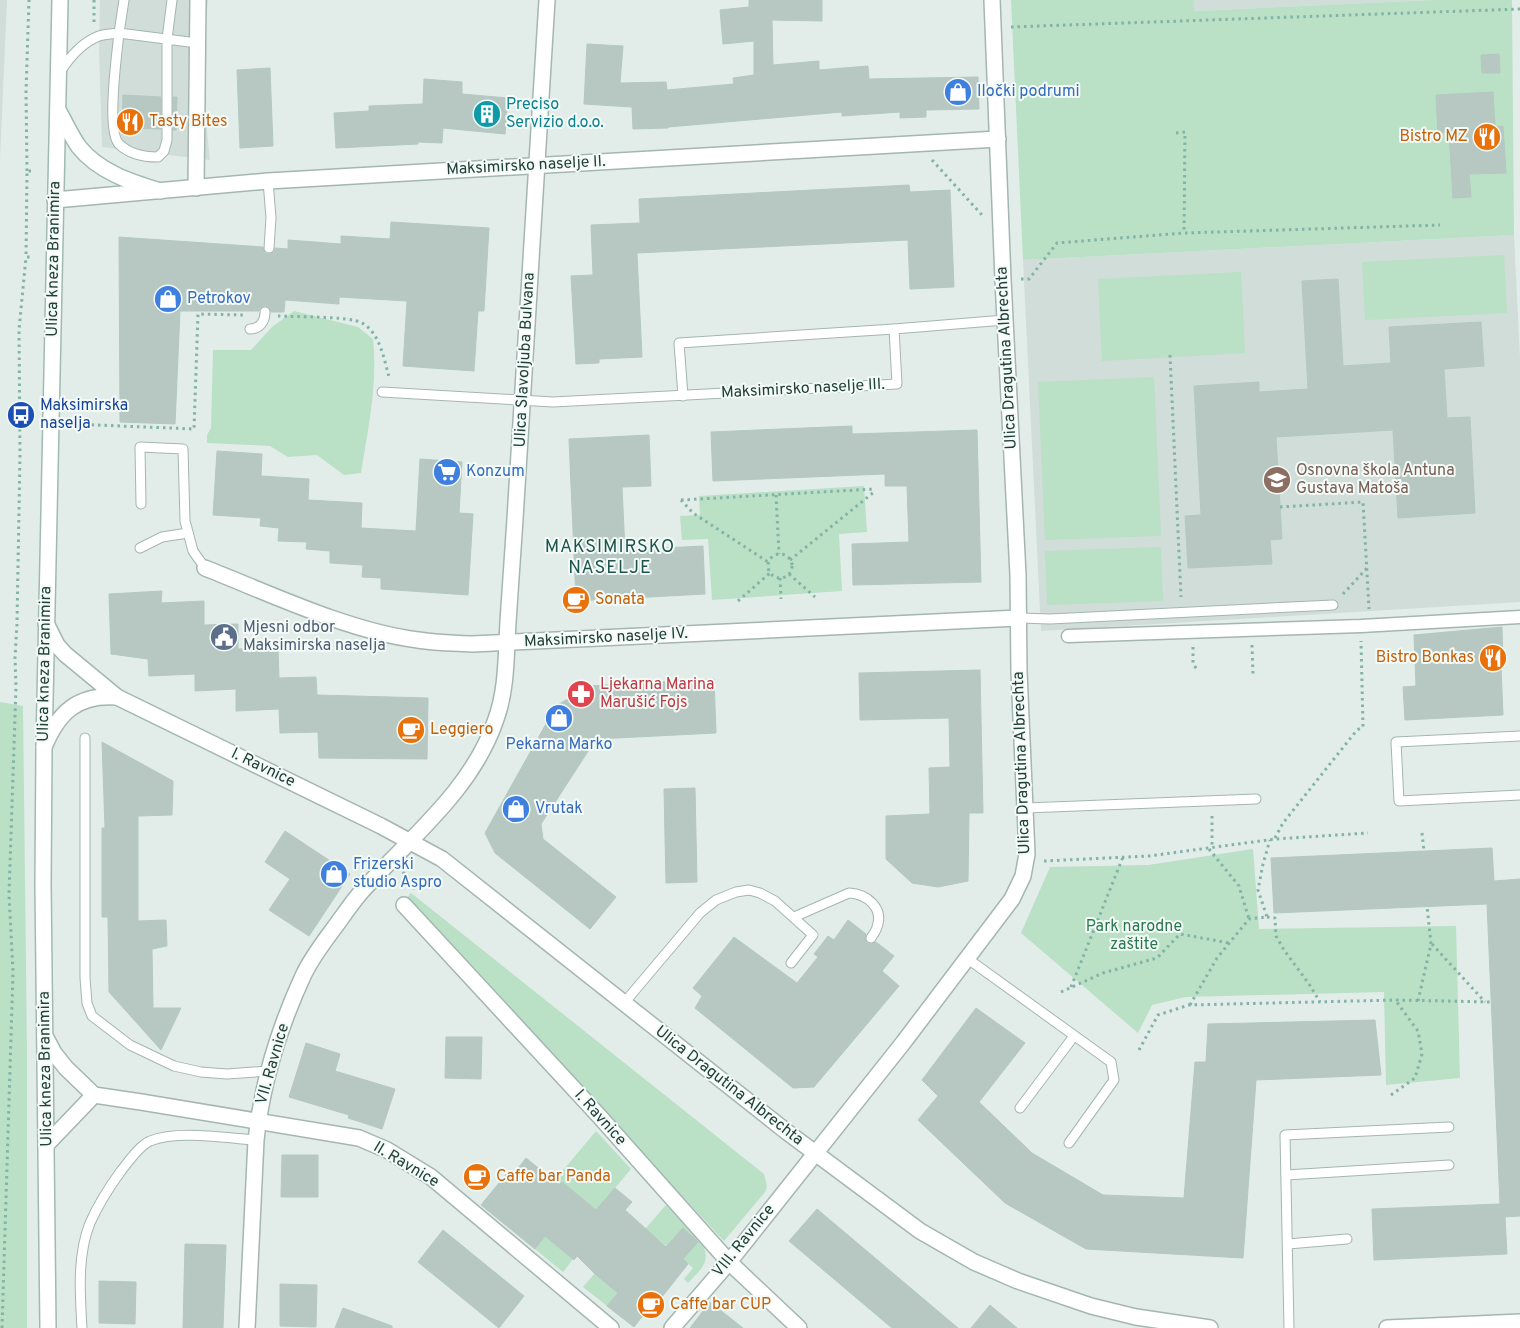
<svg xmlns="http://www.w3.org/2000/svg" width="1520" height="1328" viewBox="0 0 1520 1328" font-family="Overpass,sans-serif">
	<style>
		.built { fill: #d0ddd8 }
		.green { fill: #bae0c6 }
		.building { fill: #b7c8c2; stroke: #b4c8c1 }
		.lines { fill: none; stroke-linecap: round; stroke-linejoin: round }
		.service-casing { stroke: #a4b6b1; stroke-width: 11 }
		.pedestrian-casing { stroke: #a4b6b1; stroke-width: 15 }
		.minor-casing { stroke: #a4b6b1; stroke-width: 18 }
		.secondary-casing { stroke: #a0bab2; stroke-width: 18 }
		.path { stroke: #81b3a6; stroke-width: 3; stroke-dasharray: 2.5 4; stroke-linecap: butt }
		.service { stroke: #fff; stroke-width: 9 }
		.pedestrian { stroke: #fff; stroke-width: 12 }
		.minor { stroke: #fff; stroke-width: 15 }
		.secondary { stroke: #fff; stroke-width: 15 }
		.labels { text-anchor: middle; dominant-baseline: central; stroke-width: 4; stroke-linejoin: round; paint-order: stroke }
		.shop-label { font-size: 16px; fill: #366cbe; stroke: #f3faf7; text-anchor: start }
		.culture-label { font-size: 16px; fill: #0d838f; stroke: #f3faf7; text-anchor: start }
		.food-label { font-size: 16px; fill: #c56008; stroke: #f3faf7; text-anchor: start }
		.street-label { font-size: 16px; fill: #214039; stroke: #f3faf7 }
		.transit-label { font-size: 16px; fill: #164399; stroke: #f3faf7; text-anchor: start }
		.education-label { font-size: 16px; fill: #785e54; stroke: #f3faf7; text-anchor: start }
		.service-label { font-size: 16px; fill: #4e5e75; stroke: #f3faf7; text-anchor: start }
		.health-label { font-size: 16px; fill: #be3a42; stroke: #f3faf7; text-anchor: start }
		.park-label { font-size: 16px; fill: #287a4c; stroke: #f3faf7 }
		.neighbourhood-label { font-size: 18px; letter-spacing: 1px; fill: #1b5449; stroke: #f3faf7 }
	</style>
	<rect width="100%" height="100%" fill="#e2ede9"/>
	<g class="built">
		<polygon points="0,0 7,0 0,159"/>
		<polygon points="100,0 208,0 201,72 210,160 102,147 99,50"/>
		<polygon points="1193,0 1434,0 1193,11"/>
		<polygon points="1514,235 1520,358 1520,602 1041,631 1023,260"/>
	</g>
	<g class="green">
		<polygon points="1011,0 1193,0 1194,11 1434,0 1512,0 1514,235 1023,260"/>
		<polygon points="1504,255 1507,313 1365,320 1362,262"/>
		<polygon points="1241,272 1245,353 1102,361 1098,279"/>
		<path d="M294,311L358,327L373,339C378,383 368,429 361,473L344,475L317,455L288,457L270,446L207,443V435L211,428L213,350H251L272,327Z"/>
		<polygon points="1154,377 1161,536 1045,540 1038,382"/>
		<polygon points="864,486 867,532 839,534 842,591 712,600 708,539 682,540 680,516 700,515 699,496"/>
		<polygon points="1161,547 1163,601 1047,605 1045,551"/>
		<polygon points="0,702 23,706 27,1053 27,1328 0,1328"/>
		<polygon points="1253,849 1259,929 1456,926 1460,1078 1386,1085 1384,992 1186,997 1152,1005 1138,1033 1021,933 1050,867 1148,865"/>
		<polygon points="411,893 764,1174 767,1186 765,1192 724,1241 525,1028 407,898"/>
		<polygon points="596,1131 631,1169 599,1207 599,1225 577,1195 562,1182 555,1190 550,1186"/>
		<path d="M666,1205L703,1245C711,1263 700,1270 688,1283L684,1279L693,1268L642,1226L646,1228Z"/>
		<polygon points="545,1236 573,1259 563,1272 535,1249"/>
		<polygon points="595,1273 618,1293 607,1306 583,1287"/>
	</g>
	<g class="building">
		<polygon points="749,0 822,0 822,21 772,20 773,65 819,61 819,70 868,66 869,79 978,77 979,109 926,110 926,117 900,118 900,112 842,116 842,112 668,127 668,128 633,129 632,107 584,104 587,44 623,46 620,83 666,82 667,90 734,84 733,78 754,75 754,41 723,44 720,10 749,7"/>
		<polygon points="1499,54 1500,73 1482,73 1481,55"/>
		<polygon points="270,68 273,146 240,148 237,70"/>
		<polygon points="424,79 462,82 462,94 508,98 505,134 443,128 442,143 418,142 418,144 336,148 334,113 369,111 369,106 423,104"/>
		<polygon points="1493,92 1495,127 1503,126 1506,173 1469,174 1471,197 1453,198 1449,132 1438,133 1436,95"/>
		<polygon points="123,95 161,97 161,129 122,128"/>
		<polygon points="173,97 177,97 176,130 173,130"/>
		<polygon points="909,185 910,192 950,190 954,287 910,289 908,240 637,253 642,357 599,359 599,363 576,364 571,276 593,275 591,225 640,223 639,199"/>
		<polygon points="391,222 489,228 484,311 478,311 474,371 403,366 407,301 339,297 339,304 285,300 284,312 271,312 269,307 265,306 260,308 259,311 180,311 175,424 120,422 119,237 263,247 265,253 269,254 274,252 275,248 288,249 288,240 341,244 341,236 390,239"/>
		<polygon points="1338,279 1343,366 1391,363 1389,327 1481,322 1484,366 1444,369 1447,418 1470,417 1475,513 1398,518 1393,430 1276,437 1282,539 1270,540 1272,564 1188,568 1185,516 1201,515 1194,386 1259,382 1259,392 1308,389 1302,281"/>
		<polygon points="852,426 852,434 977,430 981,582 853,585 852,544 909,542 907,486 885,486 885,474 713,481 711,432"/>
		<polygon points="649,435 651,486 622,487 625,550 703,546 705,594 576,601 569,439"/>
		<polygon points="217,451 262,454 261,476 309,479 308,500 362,503 361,528 416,531 420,459 462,462 459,513 473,514 468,595 381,589 381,578 362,577 363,565 330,563 330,551 306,549 307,542 278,541 279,528 260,526 261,518 213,515"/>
		<polygon points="162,591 161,603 204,601 204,625 238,624 238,649 278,648 279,678 316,677 317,695 428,698 427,759 319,758 318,732 280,733 279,709 236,711 236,689 195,691 195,674 149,676 148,659 111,654 109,594"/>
		<polygon points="1502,627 1503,667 1501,667 1503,715 1405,720 1403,687 1416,686 1414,635"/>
		<polygon points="980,670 983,813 969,813 968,881 938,887 912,883 886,859 886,816 930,814 929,768 950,767 949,718 860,720 859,673"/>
		<polygon points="714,679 716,733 596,739 541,824 543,839 616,897 590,929 495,853 485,833 556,706 589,686"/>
		<polygon points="102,742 173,781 172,815 138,816 138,921 166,920 167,946 152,949 153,1008 181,1008 161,1050 109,992 108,917 102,917 102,828 105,828"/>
		<polygon points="695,788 697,882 666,883 664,789"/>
		<polygon points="285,831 350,874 309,936 269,910 290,879 265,862"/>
		<polygon points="1492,848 1494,881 1520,879 1520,1216 1505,1217 1507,1254 1374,1260 1372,1209 1500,1204 1487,904 1274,913 1271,858"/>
		<polygon points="848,920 866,934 865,938 867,943 871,944 876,942 894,956 882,971 899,986 814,1087 793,1088 695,1008 702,996 693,988 734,937 797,983 818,957 814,954 828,936 834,940"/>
		<polygon points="976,1008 1025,1043 979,1102 1032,1153 1103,1195 1184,1198 1195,1062 1206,1062 1208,1024 1375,1020 1381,1075 1256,1080 1243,1258 1086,1249 1005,1203 918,1120 938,1096 922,1080"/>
		<polygon points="446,1037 482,1037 481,1079 445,1078"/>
		<polygon points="306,1043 340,1054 335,1071 395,1089 382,1129 348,1118 349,1115 289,1097"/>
		<polygon points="282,1155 318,1155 318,1197 281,1197"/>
		<polygon points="526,1158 559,1185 562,1182 596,1210 615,1188 632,1202 625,1210 666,1247 683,1228 698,1242 683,1259 688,1264 647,1316 644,1314 634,1327 607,1306 618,1293 594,1273 577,1256 574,1260 545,1236 535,1249 481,1205 508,1172 512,1176"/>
		<polygon points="817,1209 958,1328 892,1328 789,1241"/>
		<polygon points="443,1230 524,1296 499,1328 418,1262"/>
		<polygon points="185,1244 226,1245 223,1328 183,1328"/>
		<polygon points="99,1281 136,1282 135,1324 99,1323"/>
		<polygon points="280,1284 317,1285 316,1327 280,1326"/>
		<polygon points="710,1302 743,1328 690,1328"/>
		<polygon points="990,1305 1017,1328 971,1328"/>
		<polygon points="343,1308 392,1326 392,1328 335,1328"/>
	</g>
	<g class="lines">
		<defs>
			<g id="service">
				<path d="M172,0L167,39V140L164,151L158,157C144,157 130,155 119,144C106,131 117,53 119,33L197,43"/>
				<path d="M60,72C69,58 83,42 99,36C105,34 113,34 119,33L124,0"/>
				<polyline points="268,181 271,218 269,248"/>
				<path d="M250,329C260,329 265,321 265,312"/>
				<polyline points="382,392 553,402 897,384 894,329 1005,320"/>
				<polyline points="683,396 679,343 894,329"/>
				<polyline points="141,504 140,447 183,449 185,521 193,551 205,568"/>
				<polyline points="140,548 162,537 188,533"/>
				<polyline points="1020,618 1050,619 1333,605"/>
				<polyline points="1520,736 1396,742 1399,801 1520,795"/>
				<polyline points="85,738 85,978 87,1003 92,1016 130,1045 174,1066 201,1072 227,1074 268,1071"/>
				<polyline points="1026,808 1256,799"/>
				<path d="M794,917L849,893C867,894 884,908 877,927C876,931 873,935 871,938"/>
				<polyline points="968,959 1111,1062 1114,1080 1069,1143"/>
				<polyline points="624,1003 700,913 716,900 736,892 749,890 760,893 775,901 813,935 791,963"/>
				<polyline points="1020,1108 1074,1036"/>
				<polyline points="1286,1175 1449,1165"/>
				<polyline points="1288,1244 1347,1239"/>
				<path d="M82,1328C80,1294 77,1255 90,1223C98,1205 110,1186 121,1171C129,1161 139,1146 150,1141C178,1130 225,1138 256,1140"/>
				<polyline points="1289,1328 1285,1135 1449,1127"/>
			</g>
			<polyline id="pedestrian" points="1068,636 1361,626 1520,617"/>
			<g id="minor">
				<polyline points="196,188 198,0"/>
				<polyline points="55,200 268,181 998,139"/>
				<path d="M205,568C271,594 348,631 418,640C436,643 454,643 472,644L1020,618"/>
				<polyline points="46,623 57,645 65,654 117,697 381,826 442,859 787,1132 920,1231 974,1262 1018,1281 1091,1306 1136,1317 1210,1328"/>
				<path d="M44,747C58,713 77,694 117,697"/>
				<polyline points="404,905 600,1117 729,1262 799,1328"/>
				<polyline points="45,1036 54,1053 66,1068 94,1095 141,1102 359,1138 387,1150 431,1177 611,1328"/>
				<polyline points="47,1144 94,1095"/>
				<path d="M247,1328L256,1140C262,1083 279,1028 303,976C312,956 327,938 340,920C347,910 354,900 362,891C410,838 473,789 496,719C507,689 506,654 508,622C510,588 513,553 515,519C527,346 535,173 547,0"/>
				<polyline points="672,1328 729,1262 903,1043 1012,899 1023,876 1027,854 1019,672 1018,575 1003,280 992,0"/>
				<polyline points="1387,1328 1520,1322"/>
			</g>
			<g id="secondary">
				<path d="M58,110C65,122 71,136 79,147C99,172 131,182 160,191"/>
				<polyline points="48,1328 43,884 44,747 60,0"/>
			</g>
		</defs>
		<use href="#service" class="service-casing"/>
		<use href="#pedestrian" class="pedestrian-casing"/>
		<use href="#minor" class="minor-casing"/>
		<use href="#secondary" class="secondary-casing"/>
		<g class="path">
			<polyline points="94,0 94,22"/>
			<polyline points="1011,27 1520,9"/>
			<polyline points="1176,133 1185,132 1184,233"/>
			<polyline points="932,160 982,215"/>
			<polyline points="27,171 26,92 29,0"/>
			<polyline points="31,171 27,171 26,257 33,257"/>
			<polyline points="1021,279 1029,279 1057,243 1184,233 1440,225"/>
			<path d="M278,316C295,317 350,316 362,323C380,333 384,359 389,377"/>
			<polyline points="1170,355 1181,597"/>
			<polyline points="72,424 194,429 198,314 244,315"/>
			<polyline points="776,495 779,554"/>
			<polyline points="681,500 874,489"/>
			<polyline points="681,500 693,513 768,562"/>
			<polyline points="1280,507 1363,502 1369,609"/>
			<circle cx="780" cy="566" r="12"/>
			<polyline points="790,560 874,492"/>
			<polyline points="789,574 815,597"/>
			<polyline points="780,578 781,599"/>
			<polyline points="1343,594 1367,568"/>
			<polyline points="738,601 770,573"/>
			<polyline points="1252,645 1253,675"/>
			<polyline points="1193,647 1193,663 1197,670"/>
			<polyline points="1212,816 1212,847"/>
			<polyline points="1422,833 1424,851"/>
			<polyline points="1275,838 1283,823 1357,730 1363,727 1361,641"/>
			<polyline points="1209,849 1239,886 1249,919"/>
			<polyline points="1044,861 1149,856 1275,839 1368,833"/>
			<polyline points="403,872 415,889"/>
			<polyline points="1267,917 1275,918 1276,936 1284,950 1309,984 1320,1002"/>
			<polyline points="1432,944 1485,1002"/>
			<polyline points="1071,987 1123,857"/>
			<polyline points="1061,992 1103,973 1157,958 1180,934 1229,943"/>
			<polyline points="1418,1001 1431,944 1427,906"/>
			<polyline points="1190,1005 1217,958 1249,919 1267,917 1258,890 1263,864 1270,840"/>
			<polyline points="1139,1050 1158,1015 1189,1005 1396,1000 1491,1002"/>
			<polyline points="1391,1095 1415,1078 1422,1054 1418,1031 1396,1001"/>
			<polyline points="2,1328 13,972 9,894 16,687 15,658 17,623 20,454 19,330 26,257"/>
		</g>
		<use href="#service" class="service"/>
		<use href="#pedestrian" class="pedestrian"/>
		<use href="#minor" class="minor"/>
		<use href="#secondary" class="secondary"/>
	</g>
	<defs>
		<symbol id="shop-disc" viewBox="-11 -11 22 22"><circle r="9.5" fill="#3f7fe0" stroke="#f3faf7"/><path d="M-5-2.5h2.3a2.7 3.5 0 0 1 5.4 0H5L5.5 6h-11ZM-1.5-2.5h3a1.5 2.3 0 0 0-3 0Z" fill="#fff"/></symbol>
		<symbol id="building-disc" viewBox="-11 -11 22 22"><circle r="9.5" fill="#0f9aa8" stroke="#f3faf7"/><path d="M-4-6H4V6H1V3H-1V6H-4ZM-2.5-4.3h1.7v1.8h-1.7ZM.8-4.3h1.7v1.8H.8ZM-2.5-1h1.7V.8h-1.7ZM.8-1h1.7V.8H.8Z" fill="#fff"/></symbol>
		<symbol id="restaurant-disc" viewBox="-11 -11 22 22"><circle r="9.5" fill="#e8710a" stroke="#f3faf7"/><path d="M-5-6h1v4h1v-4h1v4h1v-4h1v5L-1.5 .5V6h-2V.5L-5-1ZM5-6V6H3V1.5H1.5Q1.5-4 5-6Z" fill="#fff"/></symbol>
		<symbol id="bus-disc" viewBox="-11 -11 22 22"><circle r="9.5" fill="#1a4fb4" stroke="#f3faf7"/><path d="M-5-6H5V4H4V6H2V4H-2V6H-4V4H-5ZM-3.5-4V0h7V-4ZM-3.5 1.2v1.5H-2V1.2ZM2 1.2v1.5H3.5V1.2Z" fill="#fff"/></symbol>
		<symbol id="supermarket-disc" viewBox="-11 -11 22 22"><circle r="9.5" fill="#3f7fe0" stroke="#f3faf7"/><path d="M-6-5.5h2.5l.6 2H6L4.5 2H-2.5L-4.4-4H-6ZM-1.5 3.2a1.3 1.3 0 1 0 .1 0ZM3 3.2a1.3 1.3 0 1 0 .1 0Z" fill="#fff"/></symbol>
		<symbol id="school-disc" viewBox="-11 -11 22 22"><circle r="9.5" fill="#8d6e63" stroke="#f3faf7"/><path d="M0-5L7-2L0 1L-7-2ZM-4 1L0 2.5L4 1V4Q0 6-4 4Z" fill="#fff"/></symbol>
		<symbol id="cafe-disc" viewBox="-11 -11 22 22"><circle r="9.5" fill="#e8710a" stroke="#f3faf7"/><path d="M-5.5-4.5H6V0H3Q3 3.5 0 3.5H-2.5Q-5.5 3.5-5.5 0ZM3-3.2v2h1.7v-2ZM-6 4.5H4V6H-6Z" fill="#fff"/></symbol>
		<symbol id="civic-disc" viewBox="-11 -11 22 22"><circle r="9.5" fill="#5c6f8a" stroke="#f3faf7"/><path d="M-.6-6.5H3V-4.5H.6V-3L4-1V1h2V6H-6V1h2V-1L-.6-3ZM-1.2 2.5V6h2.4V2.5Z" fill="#fff"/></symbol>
		<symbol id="pharmacy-disc" viewBox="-11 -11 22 22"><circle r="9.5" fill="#e0444e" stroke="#f3faf7"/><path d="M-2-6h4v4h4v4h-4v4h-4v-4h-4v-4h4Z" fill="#fff"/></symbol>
	</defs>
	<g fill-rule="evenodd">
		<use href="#shop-disc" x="942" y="76" width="32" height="32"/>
		<use href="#building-disc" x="471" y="98" width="32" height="32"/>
		<use href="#restaurant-disc" x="114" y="106" width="32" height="32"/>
		<use href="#restaurant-disc" x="1471" y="121" width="32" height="32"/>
		<use href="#shop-disc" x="152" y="283" width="32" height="32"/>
		<use href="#bus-disc" x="5" y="399" width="32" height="32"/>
		<use href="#supermarket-disc" x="431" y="456" width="32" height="32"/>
		<use href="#school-disc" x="1261" y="464" width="32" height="32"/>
		<use href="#cafe-disc" x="560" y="584" width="32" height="32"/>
		<use href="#civic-disc" x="208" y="621" width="32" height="32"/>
		<use href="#restaurant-disc" x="1477" y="642" width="32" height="32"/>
		<use href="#pharmacy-disc" x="565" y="678" width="32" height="32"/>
		<use href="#shop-disc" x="543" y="702" width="32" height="32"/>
		<use href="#cafe-disc" x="395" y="714" width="32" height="32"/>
		<use href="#shop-disc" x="500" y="793" width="32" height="32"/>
		<use href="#shop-disc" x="318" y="858" width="32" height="32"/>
		<use href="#cafe-disc" x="461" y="1161" width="32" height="32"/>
		<use href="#cafe-disc" x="635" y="1289" width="32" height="32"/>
	</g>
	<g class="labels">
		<g class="shop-label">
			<text x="977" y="92">Iločki podrumi</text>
			<text x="187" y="299">Petrokov</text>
			<text x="466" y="472">Konzum</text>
			<text x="559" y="745" text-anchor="middle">Pekarna Marko</text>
			<text x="535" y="809">Vrutak</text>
			<text x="353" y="865">Frizerski<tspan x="353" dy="18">studio Aspro</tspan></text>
		</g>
		<g class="culture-label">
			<text x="506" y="105">Preciso<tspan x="506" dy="18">Servizio d.o.o.</tspan></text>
		</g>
		<g class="food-label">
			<text x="149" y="122">Tasty Bites</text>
			<text x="1468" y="137" text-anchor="end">Bistro MZ</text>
			<text x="595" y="600">Sonata</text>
			<text x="1474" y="658" text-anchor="end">Bistro Bonkas</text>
			<text x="430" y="730">Leggiero</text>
			<text x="496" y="1177">Caffe bar Panda</text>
			<text x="670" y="1305">Caffe bar CUP</text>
		</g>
		<g class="street-label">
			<text transform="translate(526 166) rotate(-3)">Maksimirsko naselje II.</text>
			<text transform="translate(54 259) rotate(-89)">Ulica kneza Branimira</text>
			<text transform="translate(1007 358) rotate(-93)">Ulica Dragutina Albrechta</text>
			<text transform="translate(525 360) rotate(-87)">Ulica Slavoljuba Bulvana</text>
			<text transform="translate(803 389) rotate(-3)">Maksimirsko naselje III.</text>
			<text transform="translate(606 638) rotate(-3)">Maksimirsko naselje IV.</text>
			<text transform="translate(45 664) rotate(-89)">Ulica kneza Branimira</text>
			<text transform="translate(1022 763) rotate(-92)">Ulica Dragutina Albrechta</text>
			<text transform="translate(263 768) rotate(26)">I. Ravnice</text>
			<text transform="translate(273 1064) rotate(-74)">VII. Ravnice</text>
			<text transform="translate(46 1069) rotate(-91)">Ulica kneza Branimira</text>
			<text transform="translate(729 1086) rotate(38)">Ulica Dragutina Albrechta</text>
			<text transform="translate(600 1118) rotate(48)">I. Ravnice</text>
			<text transform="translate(406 1165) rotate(31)">II. Ravnice</text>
			<text transform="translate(744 1241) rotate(-51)">VIII. Ravnice</text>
		</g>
		<g class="transit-label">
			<text x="40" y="406">Maksimirska<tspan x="40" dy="18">naselja</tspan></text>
		</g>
		<g class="education-label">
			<text x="1296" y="471">Osnovna škola Antuna<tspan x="1296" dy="18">Gustava Matoša</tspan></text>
		</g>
		<g class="service-label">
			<text x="243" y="628">Mjesni odbor<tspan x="243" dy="18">Maksimirska naselja</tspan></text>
		</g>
		<g class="health-label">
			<text x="600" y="685">Ljekarna Marina<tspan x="600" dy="18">Marušić Fojs</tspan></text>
		</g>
		<g class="park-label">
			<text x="1134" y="927">Park narodne<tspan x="1134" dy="18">zaštite</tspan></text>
		</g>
		<g class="neighbourhood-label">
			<text x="610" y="547">MAKSIMIRSKO<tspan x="610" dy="21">NASELJE</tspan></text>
		</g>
	</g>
</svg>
